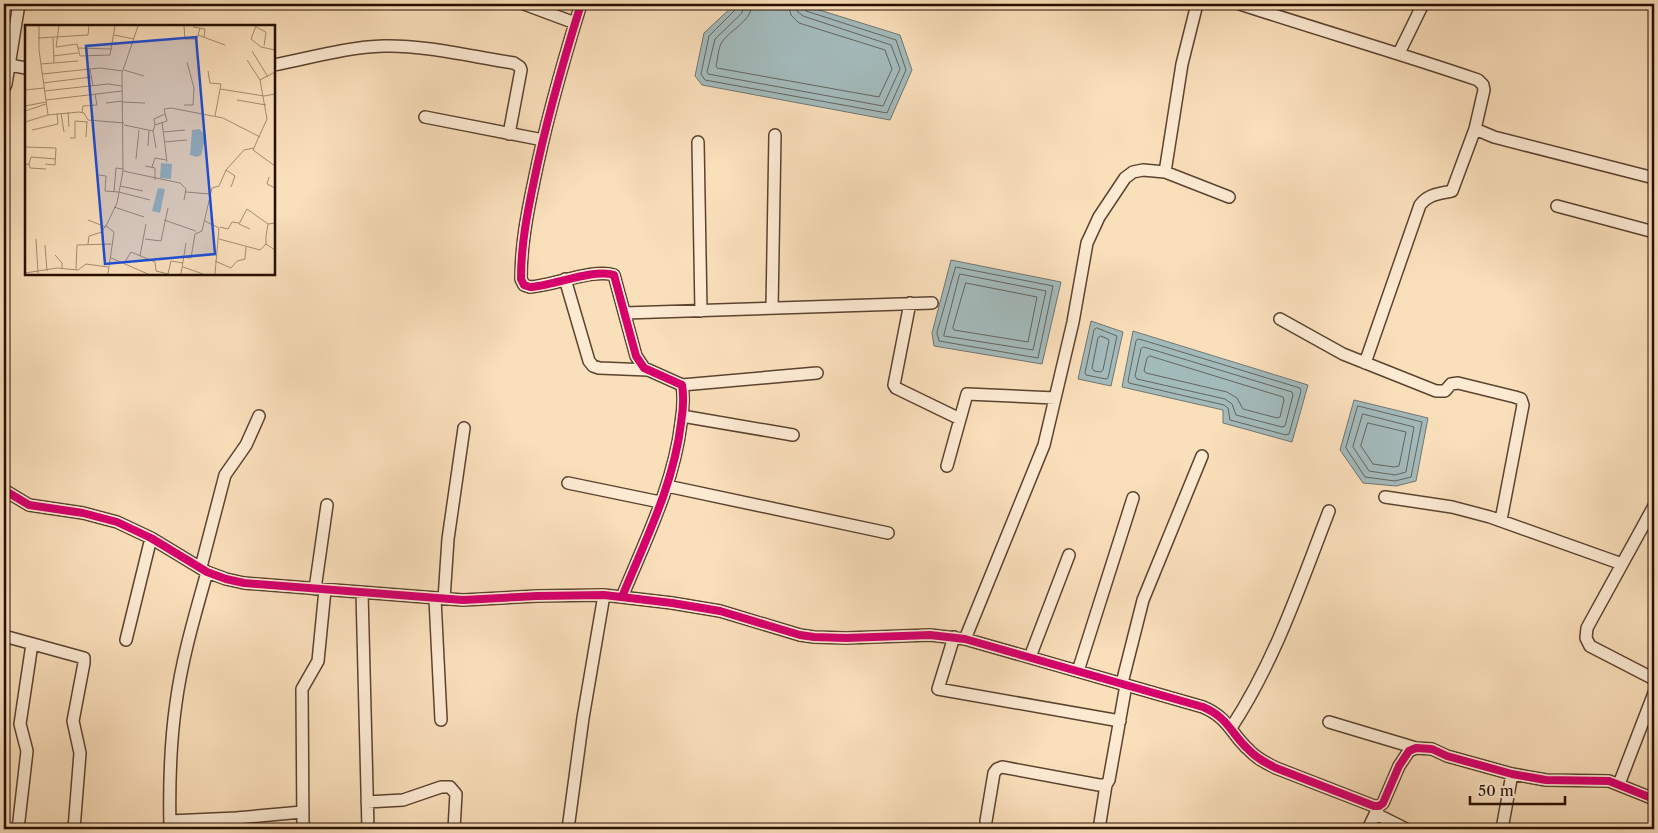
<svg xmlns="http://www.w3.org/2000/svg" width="1658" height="833" font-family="'Libre Caslon Text',serif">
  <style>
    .water { fill: #a3babb; stroke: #717670 }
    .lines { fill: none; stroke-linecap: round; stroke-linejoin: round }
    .shore { stroke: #64645e; stroke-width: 1 }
    .minor-casing { stroke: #5b432f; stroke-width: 14 }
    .minor { stroke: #fcead3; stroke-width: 11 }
    .cycleway-casing { stroke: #fcead3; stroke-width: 11 }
    .cycleway { stroke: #d6006c; stroke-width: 8 }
    .inset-road { fill: none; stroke: #a58c70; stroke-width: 1 }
    .view { fill: #1d4ed8; fill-opacity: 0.15; stroke: #1d4ed8; stroke-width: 2.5 }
    .inset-edge { fill: none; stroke: #260f00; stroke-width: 2.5 }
  </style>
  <rect width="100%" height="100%" fill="#fadfbb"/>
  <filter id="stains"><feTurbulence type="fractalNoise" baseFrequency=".004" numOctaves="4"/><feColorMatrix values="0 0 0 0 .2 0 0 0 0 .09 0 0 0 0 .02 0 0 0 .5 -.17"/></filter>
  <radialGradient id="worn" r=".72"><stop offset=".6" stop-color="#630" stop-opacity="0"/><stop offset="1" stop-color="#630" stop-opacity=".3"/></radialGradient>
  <path class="water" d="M735 4H800L900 35 912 70 890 120 702 85 695 76 704 33Z
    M951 260 1061 282 1042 364 934 346 932 333Z
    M1091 321 1123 332 1111 386 1078 379Z
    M1133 331 1308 385 1292 442 1223 423V410L1122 387Z
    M1354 400 1428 418 1416 481 1396 486 1363 483 1340 450Z"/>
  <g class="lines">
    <path class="shore" d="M738 4 736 9 709 36 701 74 705 80 887 113 906 70 896 40 806 11 803 8 802 4
      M744 4 742 13 715 39 707 72 708 74 883 106 900 69 891 45 803 16 797 11 796 4
      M752 4C751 22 732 28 722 42 718 48 718 59 716 66L717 68 879 97 892 69 885 50 799 23 791 15 788 4
      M956 267 1053 286 1038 358 939 341 937 333Z
      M960 274 1046 291 1033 350 944 336Z
      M966 283 1037 297 1028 342 954 330 953 328Z
      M1097 328 1117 336 1108 378 1106 379 1086 375 1085 373 1094 330Z
      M1101 336 1108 339 1109 341 1103 370 1101 372 1094 371 1092 368 1098 338Z
      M1139 339 1300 388 1301 391 1289 434 1286 435 1230 420 1228 408 1224 405 1129 383 1128 381 1136 341Z
      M1144 347 1292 392 1293 395 1285 426 1282 427 1236 415 1232 404 1225 399 1137 379 1135 376 1141 349Z
      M1150 356 1283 397 1284 400 1280 417 1277 418 1243 409 1237 398 1227 392 1146 373 1144 371 1147 358Z
      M1358 406 1422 422 1411 477 1395 481 1365 477 1346 448Z
      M1363 414 1414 427 1406 472 1395 475 1369 471 1353 447Z
      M1368 423 1406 432 1399 466 1394 467 1373 464 1361 446Z"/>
    <defs>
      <path id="minor" d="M524 4 575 23
        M581 4C563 62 546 121 534 181 527 214 521 245 521 279L524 285 530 287C552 286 594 268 614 275L636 356 644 368 682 385C684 397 683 411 681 423 674 484 645 541 622 597
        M1240 4C1319 30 1399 53 1478 80L1483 85 1484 90 1475 129 1494 137 1654 178
        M1399 53 1423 4
        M9 65 26 68
        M274 65C310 58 347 47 384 46 426 45 473 57 514 63L520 67 521 70 509 134
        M4 88 6 84 19 4
        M425 117 543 140
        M698 142 701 311
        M1165 172 1182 64 1197 4
        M1557 206 1654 232
        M565 279 589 361 593 366 599 368 648 370
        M910 303 894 385 896 388 960 419
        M772 308 775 135
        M625 313 932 303
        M1280 319 1343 354 1436 391H1445L1451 384 1458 383 1515 397 1521 399 1523 405 1501 520
        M1365 363 1420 205C1428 194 1439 194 1452 191L1475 129
        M682 385 817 373
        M682 416 793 435
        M947 466 967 394 1055 398
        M568 483 660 502
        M667 486 888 533
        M4 490 29 505 83 513 117 522 151 538 207 572 226 579 244 583 463 600 537 596 604 595 672 603 720 611 800 635 814 637 846 638 930 635 965 639 1203 707C1229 718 1231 734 1249 750 1256 758 1266 763 1276 768L1374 806H1379L1383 803 1399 766 1409 751 1416 748 1432 749 1447 756 1512 774 1546 780 1609 781 1654 799
        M1385 497 1452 507 1490 517 1622 564
        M1654 506 1587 628 1586 638 1590 646 1654 679
        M201 567 225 475 246 445 259 416
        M315 589 327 505
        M362 592 368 829
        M435 599 441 720
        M444 599 448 539 464 428
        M4 636 84 658V663L73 721 80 753 74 829
        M954 637 938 689 1120 721
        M965 639 1044 445 1073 322 1087 243 1099 217 1125 178 1133 172 1143 170 1165 172 1229 197
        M126 640 151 538
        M1030 657 1069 555
        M1078 671 1133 498
        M1122 683 1143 600 1202 456
        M1329 722 1416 748
        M1231 728C1275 661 1300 586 1329 511
        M1619 784 1654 693
        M367 802 403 800 441 787H450L456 794 454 829
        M1376 814 1406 829
        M170 821 236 818 302 812
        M986 821 994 773 997 769 1002 767 1099 785H1106L1109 780 1126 685
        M18 829 27 751 20 724 32 644
        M170 829C169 787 170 745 176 703 182 658 195 615 207 572
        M303 829 302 689 318 661 325 590
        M568 829 583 718 604 595
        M1099 829 1106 785
        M1368 829 1378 808
        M1502 829 1512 774"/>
    </defs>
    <use href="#minor" class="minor-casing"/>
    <use href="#minor" class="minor"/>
    <defs>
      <path id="cycleway" d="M581 4C563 62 546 121 534 181 527 214 521 245 521 279L524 285 530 287C552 286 594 268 614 275L636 356 644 368 682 385C684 397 683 411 681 423 674 484 645 541 622 597
        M4 490 29 505 83 513 117 522 151 538 207 572 226 579 244 583 463 600 537 596 604 595 672 603 720 611 800 635 814 637 846 638 930 635 965 639 1203 707C1229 718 1231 734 1249 750 1256 758 1266 763 1276 768L1374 806H1379L1383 803 1399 766 1409 751 1416 748 1432 749 1447 756 1512 774 1546 780 1609 781 1654 799"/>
    </defs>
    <use href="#cycleway" class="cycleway-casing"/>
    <use href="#cycleway" class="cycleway"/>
  </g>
  <g transform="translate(25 25)">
    <rect width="250" height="250" fill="#fadfbb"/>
    <path d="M174 104 181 110 176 130 172 132 165 130 167 105ZM136 138 147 139 146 154 135 153ZM133 163 140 164 135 188 127 186Z" fill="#a3babb"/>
    <path class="inset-road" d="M14 1V25L23 90M34 1 31 22 52 19 55 31 85 30 90 1M159 1 160 14H172L175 3M231 1 226 14 236 22 250 25M168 2 180 4 179 12M231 2 241 7 239 21M89 10 109 14M173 10 200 20M13 13 63 10 64 1M28 13 29 38M53 23 87 24M227 26 243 52M28 31 53 28M222 35 235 55M16 39 53 36M65 44 68 61M99 45 119 51M183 46 185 58 196 59 190 91M250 47 235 55 242 94 228 125 250 141M17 49 75 43 98 46M18 58 66 52M195 64 239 71 250 69M0 65 19 63M19 66 83 59 97 61M21 75 97 66M212 75 241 80M97 77 120 78M81 78 97 76M159 80H168L169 63 162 37M0 81 21 77M0 86 21 79M43 87 44 102M57 87 58 81 72 80 70 69M36 88 39 107M0 97 23 90 54 87 59 88 63 95 99 98M137 97 142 137M99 100 128 106 130 100 142 96 139 84 146 83 198 93 235 112M130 100 129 94 140 89M7 105 33 99 32 88M128 106 131 123M138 107 160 105M61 112 62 96M45 113H50V96L62 97M139 117 162 115M123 121 124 106M0 122 31 123 30 140 20 139M111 134 114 105M4 139 5 143 21 144M0 140 4 139 6 132 31 134M120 141 130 143V155M127 142 130 133 141 135M201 145 210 151 206 162M98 146 155 158 161 164 159 175M74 150 81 151 80 166 94 167M244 152 242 159 250 163M95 161 118 166M89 167 91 143 98 144M94 167 125 175M161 167 185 169M89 182 119 192M63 195 81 202M139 195 171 206M180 196 194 203 190 249M250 198 243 199 241 211V219L250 225M195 202 203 204 207 197 214 198M225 204 214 199 222 184 243 199M11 214 13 248M120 214 136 216 143 183M194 214 235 225 241 219M63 219 64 211 77 207 80 201M20 220 22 246M30 230 37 238V243M115 231 121 199M153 232 166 233 170 209 177 206 187 163 194 161 201 145 219 125 229 123M86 233 123 249M190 236 206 243 212 236 220 234 221 222M100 237 106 227 130 237 131 246 143 249M158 242 178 249M51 245 52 220 86 219M0 248 32 243 53 245 61 239 83 242M83 249 89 207 81 201 92 178 98 146 97 48 113 1M143 249 146 236 158 238M156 249 161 218"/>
    <path class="view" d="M171 12 190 229 80 239 61 21Z"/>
    <rect width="250" height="250" class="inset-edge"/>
  </g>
  <rect width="1658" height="833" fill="none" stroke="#fadfbb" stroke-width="20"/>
  <rect x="5" y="5" width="1648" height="823" fill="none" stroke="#260f00" stroke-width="2.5"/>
  <rect x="10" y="10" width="1638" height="813" fill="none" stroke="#260f00"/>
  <path d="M1470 796v8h95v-8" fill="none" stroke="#260f00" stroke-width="2.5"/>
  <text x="1478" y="796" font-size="15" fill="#260f00" stroke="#fcead3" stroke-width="4" paint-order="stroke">50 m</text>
  <rect width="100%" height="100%" filter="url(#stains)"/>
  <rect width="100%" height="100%" fill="url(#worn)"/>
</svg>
